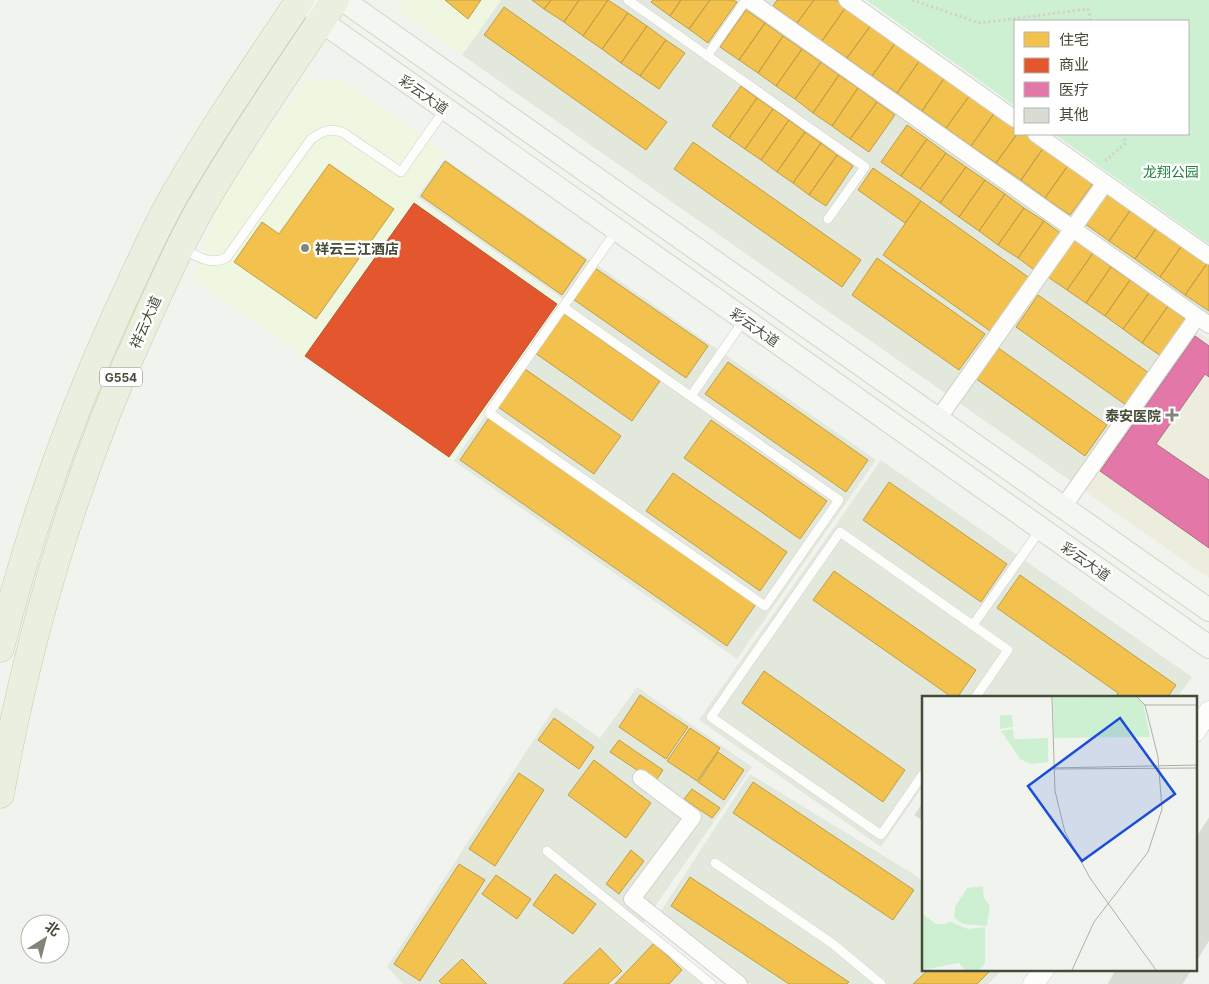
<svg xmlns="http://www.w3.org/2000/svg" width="1209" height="984" font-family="Inter,'Noto Sans SC',sans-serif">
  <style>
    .residential { fill: #e2e8db }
    .commercial { fill: #eff7e0 }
    .medical { fill: #ededde }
    .green { fill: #cef0d2 }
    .homes { fill: #f2c14e; stroke: #be9e47 }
    .shops { fill: #e4572e; stroke: #b45431 }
    .health { fill: #e377a8; stroke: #b46a86 }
    .building { fill: #d9dcd4; stroke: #d9ddd3 }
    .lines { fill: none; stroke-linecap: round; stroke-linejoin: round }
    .service-casing { stroke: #cfd2cb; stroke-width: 10 }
    .minor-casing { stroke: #cfd2cb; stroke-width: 18 }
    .tertiary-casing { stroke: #cfd2cb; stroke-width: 21 }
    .secondary-casing { stroke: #cfd7c7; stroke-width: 24 }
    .trunk-casing { stroke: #c0cea7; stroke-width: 29 }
    .path { stroke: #d1d3cc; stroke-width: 3; stroke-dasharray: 2.5 2.5; stroke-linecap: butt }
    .service { stroke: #fdfdfc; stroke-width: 9 }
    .minor { stroke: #fdfdfc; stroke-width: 16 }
    .tertiary { stroke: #fdfdfc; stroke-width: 20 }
    .secondary { stroke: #f4f7f1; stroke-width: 22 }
    .trunk { stroke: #eaf0e0; stroke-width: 28 }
    .poi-dot { fill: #818778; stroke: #fff; stroke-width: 2 }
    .labels { text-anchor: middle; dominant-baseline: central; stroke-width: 5; stroke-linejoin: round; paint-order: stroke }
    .shield { fill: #fff; stroke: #7d8274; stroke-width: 1 }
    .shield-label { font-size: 12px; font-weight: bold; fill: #454c38 }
    .street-label { font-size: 14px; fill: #454c38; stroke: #fff }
    .park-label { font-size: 14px; fill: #248446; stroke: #fff }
    .poi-label { font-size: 14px; font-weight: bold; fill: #454c38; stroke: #fff; text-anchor: start }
    .inset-road { fill: none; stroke: #acb1a5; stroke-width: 1 }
    .view { fill: #1d4ed8; fill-opacity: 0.15; stroke: #1d4ed8; stroke-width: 2.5 }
    .inset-edge { fill: none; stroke: #454c38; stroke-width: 2.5 }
  </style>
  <rect width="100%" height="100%" fill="#f1f4ee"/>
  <path class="residential" d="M501 0H842L1015 121V134H1033L1209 257V333L1191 320 1075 484 462 55Z
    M445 159 876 460 737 659 454 461 566 301 417 197Z
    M881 460 1192 677 1177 698H923V786L881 847 699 720Z
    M637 687 752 767 642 925 708 984H611L628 966 609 984H403L387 967 555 707 600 738Z
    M750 774 923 880V970H1002L988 984H750L661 911Z"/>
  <path class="commercial" d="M397 0H501L462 55 401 12Z
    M306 79 343 80 445 153 414 199 563 303 450 462 193 278 221 200Z"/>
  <path class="medical" d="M1195 330 1209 339V578L1083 490Z"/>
  <path class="green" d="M866 0H1209V244L1054 134H1188V21H1015V106Z"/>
  <path class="homes" d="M445 0H481L468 19Z
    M532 0H551L544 9Z
    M551 0H579L564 22 544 9Z
    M579 0H608L583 36 564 22Z
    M608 0 628 13 602 49 583 36Z
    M653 0H681L670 16 651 2Z
    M681 0H710L689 29 670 16Z
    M710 0H733L737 2 708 43 689 29Z
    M777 0H814L797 23 773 6Z
    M814 0H836L846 7 822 41 797 23Z
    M504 7 667 122 646 150 484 35Z
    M846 7 871 25 847 58 822 41Z
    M746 10 765 23 739 60 720 47Z
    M628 13 647 26 621 63 602 49Z
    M765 23 783 36 758 73 739 60Z
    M871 25 896 42 872 76 847 58Z
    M647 26 666 40 640 76 621 63Z
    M783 36 802 49 776 86 758 73Z
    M666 40 685 53 659 89 640 76Z
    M896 42 920 60 897 93 872 76Z
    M802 49 821 62 795 99 776 86Z
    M920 60 945 77 922 111 897 93Z
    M821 62 839 75 813 113 795 99Z
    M839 75 858 88 832 126 813 113Z
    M945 77 970 95 946 128 922 111Z
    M741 86 757 98 729 138 712 126Z
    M858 88 877 102 850 139 832 126Z
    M970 95 995 112 971 146 946 128Z
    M757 98 773 109 745 149 729 138Z
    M877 102 895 115 869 152 850 139Z
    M773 109 789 120 761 160 745 149Z
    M995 112 1015 126 1017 134 996 163 971 146Z
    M789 120 805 132 777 172 761 160Z
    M907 125 927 139 901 176 881 162Z
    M805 132 821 143 793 183 777 172Z
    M1017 134H1026L1044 147 1021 180 996 163Z
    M927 139 946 153 920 189 901 176Z
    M693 142 861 260 842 287 674 169Z
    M821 143 837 155 809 195 793 183Z
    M1044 147 1069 164 1045 198 1021 180Z
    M946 153 966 167 940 203 920 189Z
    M837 155 853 166 826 206 809 195Z
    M445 161 586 260 562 295 421 196Z
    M329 164 394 209 316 319 234 262 262 222 279 234Z
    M1069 164 1094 182 1070 215 1045 198Z
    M966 167 985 180 959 217 940 203Z
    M873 168 921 201 905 223 858 190Z
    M985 180 1005 194 979 231 959 217Z
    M1107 190 1132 208 1109 241 1084 223Z
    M1005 194 1024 208 998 245 979 231Z
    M921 201 1031 279 993 333 883 255Z
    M1024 208 1044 221 1018 258 998 245Z
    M1132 208 1158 226 1135 259 1109 241Z
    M1044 221 1063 235 1037 272 1018 258Z
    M1158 226 1183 244 1160 277 1135 259Z
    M1074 240 1093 253 1067 290 1048 277Z
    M1183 244 1208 262 1185 295 1160 277Z
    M1093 253 1111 267 1086 303 1067 290Z
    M877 258 985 334 959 370 852 295Z
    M1208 262 1209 263V311L1185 295Z
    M1111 267 1130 280 1105 316 1086 303Z
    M595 268 708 346 686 378 573 299Z
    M1130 280 1149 293 1123 329 1105 316Z
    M1149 293 1168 306 1142 343 1123 329Z
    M1038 295 1149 373 1126 405 1016 327Z
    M1168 306 1186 320 1161 356 1142 343Z
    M563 313 660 381 632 421 535 353Z
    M997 347 1107 425 1085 456 975 378Z
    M728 362 868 460 846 492 705 394Z
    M525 369 621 436 594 474 498 407Z
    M489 418 756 604 727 646 460 460Z
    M711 420 827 501 800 539 684 458Z
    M673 473 787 552 760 591 646 511Z
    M889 482 1007 564 981 602 863 520Z
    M834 571 976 670 957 698H953L813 600Z
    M1020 575 1176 685 1167 698H1115L1118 693 997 608Z
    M764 671 905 770 883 802 742 703Z
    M640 695 688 727 666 759 619 727Z
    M554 718 594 747 579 769 538 740Z
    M690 728 720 748 697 781 667 761Z
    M619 740 663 770 655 782 610 752Z
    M718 752 744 770 724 800 698 782Z
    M594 760 651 803 626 838 568 795Z
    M519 773 544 790 495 866 469 849Z
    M753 782 914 890 893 920 733 813Z
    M692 789 720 808 712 818 684 799Z
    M631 850 644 861 619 894 606 884Z
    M459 864 485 880 420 981 394 964Z
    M555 874 596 904 573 934 533 905Z
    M496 875 531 899 517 919 482 894Z
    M690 877 849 982 847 984H789L671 906Z
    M654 943 682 970 669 984H615Z
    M600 948 622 971 608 984H563Z
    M462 959 487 984H442L439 981Z
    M928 970H991L977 984H913Z"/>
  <path class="shops" d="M414 203 557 304 449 457 305 356Z"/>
  <path class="health" d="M1195 336 1209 346V377L1205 374 1156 444 1209 480V548L1100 471Z"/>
  <path class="building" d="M923 803V820L915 815Z
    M1209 818V940L1195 963V840Z
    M1116 970H1191L1182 984H1108Z"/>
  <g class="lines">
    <defs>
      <path id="service" d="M628 0 865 167 828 219
        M707 56 746 0
        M183 249C198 257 211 266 227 257L311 139C323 131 329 128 342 132L401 172 445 109
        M563 307 839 500 765 606 489 413 617 230
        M691 396 744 320
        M973 625 1041 529
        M923 774 881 835 711 717 840 532 1008 650 975 698
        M547 851 711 984
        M715 863 833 944 881 984"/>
      <path id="minor" d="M749 0 1209 325
        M847 0 1015 119
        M1036 134 1209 256
        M938 419 1105 183
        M1063 507 1197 317
        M641 778 693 817 632 899 739 984"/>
      <path id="tertiary" d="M1195 732 1209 711
        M1033 984 1044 970"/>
      <path id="secondary" d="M309 0 321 21 1209 647
        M343 0 1209 610"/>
      <path id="trunk" d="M0 648C29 532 69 418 119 309 137 270 154 231 175 194 214 127 257 64 300 0
        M0 794C29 631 76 474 145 323 162 285 179 246 200 209 242 137 289 69 335 0"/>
    </defs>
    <use href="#service" class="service-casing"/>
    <use href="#minor" class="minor-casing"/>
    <use href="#tertiary" class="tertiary-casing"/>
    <use href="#secondary" class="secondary-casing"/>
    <use href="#trunk" class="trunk-casing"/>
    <path class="path" d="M912 0 980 23 1088 9 1091 21
      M1105 161 1126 143 1123 134"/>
    <use href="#service" class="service"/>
    <use href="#minor" class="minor"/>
    <use href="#tertiary" class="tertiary"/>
    <use href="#secondary" class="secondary"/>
    <use href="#trunk" class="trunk"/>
  </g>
  <g class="poi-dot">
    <circle cx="305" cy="248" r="5"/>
    <path d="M1169.5 407.5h5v5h5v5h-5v5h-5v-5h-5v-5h5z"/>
  </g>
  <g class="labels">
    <rect class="shield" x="100" y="367.5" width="42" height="19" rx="4"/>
    <g class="shield-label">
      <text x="121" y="377">G554</text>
    </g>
    <g class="street-label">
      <text transform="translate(424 94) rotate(35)">彩云大道</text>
      <text transform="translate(145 322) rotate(-66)">祥云大道</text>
      <text transform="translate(755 327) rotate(35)">彩云大道</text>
      <text transform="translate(1086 561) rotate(35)">彩云大道</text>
    </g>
    <g class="park-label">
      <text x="1171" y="171">龙翔公园</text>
    </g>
    <g class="poi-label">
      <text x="315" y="248">祥云三江酒店</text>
      <text x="1161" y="415" text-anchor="end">泰安医院</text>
    </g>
  </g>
  <g transform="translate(922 696)">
    <rect width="275" height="275" fill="#f1f4ee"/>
    <path d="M214 1 221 6 228 41 132 42 131 2ZM78 19H90L91 31 78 33ZM91 33 92 43 126 42V66L109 68 98 63 79 35ZM61 190 62 202 68 210 65 230 41 228 32 222 33 211 45 192ZM0 217 14 228H24L27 225 46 233 63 231V267L58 274H43L37 267 0 274Z" fill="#cef0d2"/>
    <path class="inset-road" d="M130 1 133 95 143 136 168 182 234 274M223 9H275M129 72 275 69M131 73 275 72M150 274 172 226 226 156 240 113 236 61 223 9 215 1"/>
    <path class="view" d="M198 22 253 98 160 165 106 90Z"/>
    <rect width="275" height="275" class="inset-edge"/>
  </g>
  <rect x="1014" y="20" width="175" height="115" fill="#ffffff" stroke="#b5b7af"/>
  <rect x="1024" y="32" width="25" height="15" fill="#f2c14e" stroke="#b5b7af"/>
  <text x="1059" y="45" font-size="15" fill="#454c38">住宅</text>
  <rect x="1024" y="58" width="25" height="15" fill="#e4572e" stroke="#b5b7af"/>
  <text x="1059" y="70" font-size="15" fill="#454c38">商业</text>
  <rect x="1024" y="82" width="25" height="15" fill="#e377a8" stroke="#b5b7af"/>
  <text x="1059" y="95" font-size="15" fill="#454c38">医疗</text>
  <rect x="1024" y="108" width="25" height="15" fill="#d9dcd4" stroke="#b5b7af"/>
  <text x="1059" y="120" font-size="15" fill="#454c38">其他</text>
  <g transform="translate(45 939) rotate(36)"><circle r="24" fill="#ffffff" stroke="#b5b7af"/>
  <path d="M0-4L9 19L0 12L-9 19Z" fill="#818778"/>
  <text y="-8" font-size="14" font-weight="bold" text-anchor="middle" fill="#454c38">北</text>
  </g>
</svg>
